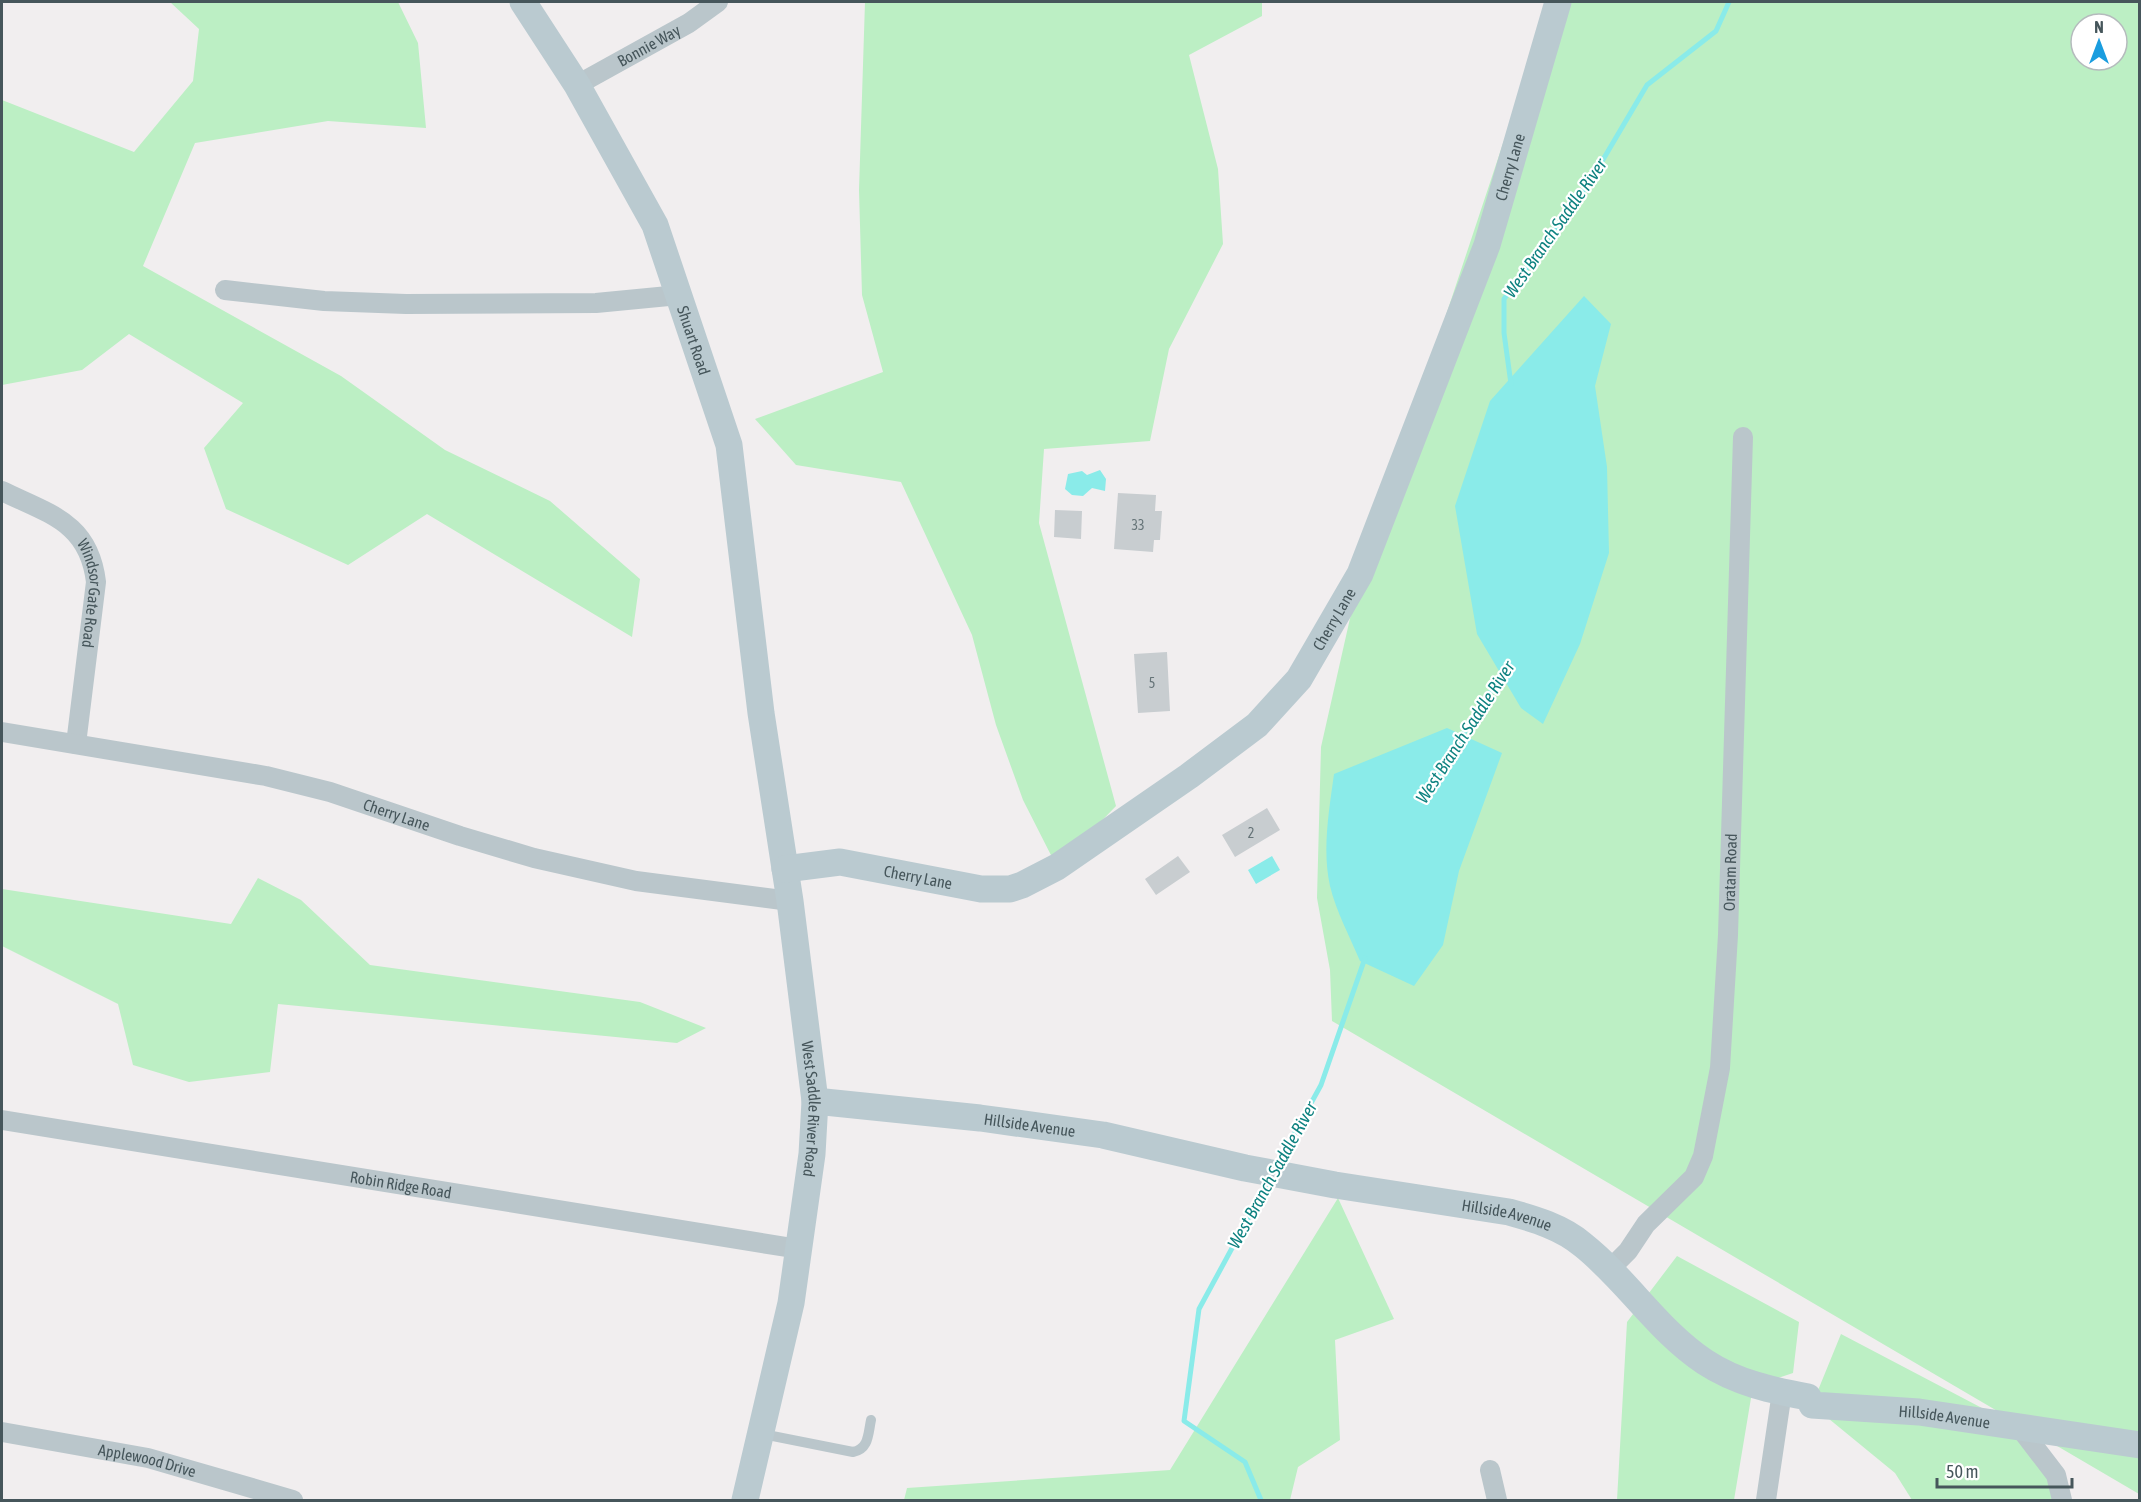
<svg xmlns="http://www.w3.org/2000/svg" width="2141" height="1502" font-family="'Asap Condensed',sans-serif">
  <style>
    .green { fill: #bcefc4; fill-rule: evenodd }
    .water { fill: #8aebe9 }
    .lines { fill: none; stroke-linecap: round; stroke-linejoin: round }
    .stream { stroke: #8aebe9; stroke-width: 5 }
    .building { fill: #c8cdd0 }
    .lane { stroke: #bac6cb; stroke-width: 10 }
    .street { stroke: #bac6cb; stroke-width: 20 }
    .secondary { stroke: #bacad0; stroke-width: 27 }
    .labels { text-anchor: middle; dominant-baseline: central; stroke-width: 4.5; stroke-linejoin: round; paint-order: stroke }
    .number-label { font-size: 14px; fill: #667478 }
    .street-label { font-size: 16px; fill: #46565b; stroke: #fff }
    .water-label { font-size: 18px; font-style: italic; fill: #0e8280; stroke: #fff }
  </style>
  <rect width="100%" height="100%" fill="#f1eeef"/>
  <path class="green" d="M170 2H398L418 43 426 128 328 121 195 143 143 266 341 376 445 450 550 501 640 579 632 637 427 514 348 565 226 509 204 448 243 403 129 334 82 370 2 385V100L134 152 193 81 199 29Z
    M865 2H1262V16L1189 55 1218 169 1223 244 1169 349 1150 441 1044 449 1039 523 1116 806 1057 867 1023 800 996 725 972 635 901 482 796 465 755 419 883 372 862 295 859 190Z
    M1550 2H2139V1494L1332 1021 1330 970 1317 898 1321 747 1360 574ZM2081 24H2117V60H2081Z
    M258 878 301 900 370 965 640 1002 706 1028 677 1043 278 1004 270 1072 189 1082 133 1065 118 1004 2 946V889L231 924Z
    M1338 1198 1394 1319 1335 1340 1340 1440 1298 1467 1290 1500H904L907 1488 1170 1470Z
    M1677 1256 1799 1322 1793 1373 1753 1386 1734 1500H1617L1627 1322Z
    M1841 1334 2020 1428 2062 1500H1912L1895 1473 1812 1405Z"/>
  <path class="water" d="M1584 296 1611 324 1595 386 1607 467 1609 553 1580 644 1543 724 1521 708 1477 634 1455 506 1490 401Z
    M1100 470 1106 479 1105 491 1092 488 1083 496 1072 495 1065 489 1068 474 1082 471 1087 475Z
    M1447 728 1502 753 1459 871 1443 945 1414 986 1360 961C1350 937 1336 911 1330 886 1322 850 1329 811 1334 774Z
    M1272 856 1280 870 1256 884 1248 870Z"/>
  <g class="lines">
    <path class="stream" d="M1511 384 1504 333V299L1591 180 1647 85 1716 31 1729 2
      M1460 739 1504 671
      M1276 1167 1321 1085 1365 958
      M1261 1500 1245 1462 1184 1421 1199 1309 1269 1180"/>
  </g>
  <path class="building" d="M1118 493 1156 495 1155 511H1162L1160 540H1154L1153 552 1114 549Z
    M1055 510 1082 511 1081 539 1054 537Z
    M1167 652 1170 711 1138 713 1134 654Z
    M1267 808 1280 830 1235 857 1222 835Z
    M1178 856 1190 872 1156 895 1145 879Z"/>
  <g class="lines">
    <path class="lane" d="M762 1434 853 1452C869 1449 868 1434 871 1420"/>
    <g class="street">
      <path id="s1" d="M577 85 689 23 718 2"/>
      <path d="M225 290 324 301 406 304 596 303 679 295"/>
      <path id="s2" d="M2 491C49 514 89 522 96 582L76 744"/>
      <path id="s3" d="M2 732 266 776 330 792 460 836 534 858 636 881 790 901"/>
      <path id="s4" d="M2 1120 799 1249"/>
      <path id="s5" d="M1609 1270 1628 1251 1646 1224 1694 1177 1703 1156 1720 1068 1728 935 1743 437"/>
      <path d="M2020 1428 2056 1475 2062 1500"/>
      <path id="s6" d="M2 1432 148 1458 293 1500"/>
      <path d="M1490 1470 1497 1500"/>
      <path d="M1766 1500 1782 1392"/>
    </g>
    <g class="secondary">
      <path id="s7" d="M523 2 577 85 655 225 729 445 761 713 790 901 815 1101 812 1154 791 1303 745 1500"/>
      <path id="s8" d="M785 869 840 862 981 889H1010L1022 885 1057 867 1189 776 1257 725 1299 679 1360 574 1487 245 1558 2"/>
      <path id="s9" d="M815 1101 980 1118 1103 1135 1245 1168 1335 1185 1509 1212C1534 1219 1562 1227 1583 1245 1627 1280 1658 1331 1705 1362 1737 1383 1771 1390 1808 1397L1812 1405 1919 1412 2140 1445"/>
    </g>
  </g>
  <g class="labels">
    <g class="number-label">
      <text x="1138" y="525">33</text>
      <text x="1152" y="683">5</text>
      <text x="1251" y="833">2</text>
    </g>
    <g class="street-label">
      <text stroke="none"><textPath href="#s1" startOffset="82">Bonnie Way</textPath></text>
      <text stroke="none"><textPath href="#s8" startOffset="1143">Cherry Lane</textPath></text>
      <text stroke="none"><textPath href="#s7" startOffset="381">Shuart Road</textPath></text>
      <text stroke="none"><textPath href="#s2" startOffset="150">Windsor Gate Road</textPath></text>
      <text stroke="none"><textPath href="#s8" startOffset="657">Cherry Lane</textPath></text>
      <text stroke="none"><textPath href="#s3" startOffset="404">Cherry Lane</textPath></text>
      <text stroke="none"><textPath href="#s5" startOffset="435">Oratam Road</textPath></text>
      <text stroke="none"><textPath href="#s8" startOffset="135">Cherry Lane</textPath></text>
      <text stroke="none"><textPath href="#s7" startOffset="1161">West Saddle River Road</textPath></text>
      <text stroke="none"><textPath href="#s9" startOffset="216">Hillside Avenue</textPath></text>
      <text stroke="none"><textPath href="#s4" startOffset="404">Robin Ridge Road</textPath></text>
      <text stroke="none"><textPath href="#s9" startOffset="702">Hillside Avenue</textPath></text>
      <text stroke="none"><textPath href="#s9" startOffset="1206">Hillside Avenue</textPath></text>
      <text stroke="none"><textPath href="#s6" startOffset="148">Applewood Drive</textPath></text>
    </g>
    <g class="water-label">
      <text transform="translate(1555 228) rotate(-55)">West Branch Saddle River</text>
      <text transform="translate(1465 732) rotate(-57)">West Branch Saddle River</text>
      <text transform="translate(1272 1175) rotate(-61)">West Branch Saddle River</text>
    </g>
  </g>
  <rect width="2141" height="1502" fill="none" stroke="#46565b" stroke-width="6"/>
  <g transform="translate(2099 42)"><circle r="28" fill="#ffffff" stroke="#b5bbbd" stroke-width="1.5"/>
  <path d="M0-4.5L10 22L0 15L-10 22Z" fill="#1a9ddf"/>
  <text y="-9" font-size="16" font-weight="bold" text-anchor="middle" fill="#46565b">N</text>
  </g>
  <path d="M1937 1478v9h135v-9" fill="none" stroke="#46565b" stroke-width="3"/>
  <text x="1946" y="1478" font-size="18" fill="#46565b" stroke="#ffffff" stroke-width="4.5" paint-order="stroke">50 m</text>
</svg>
